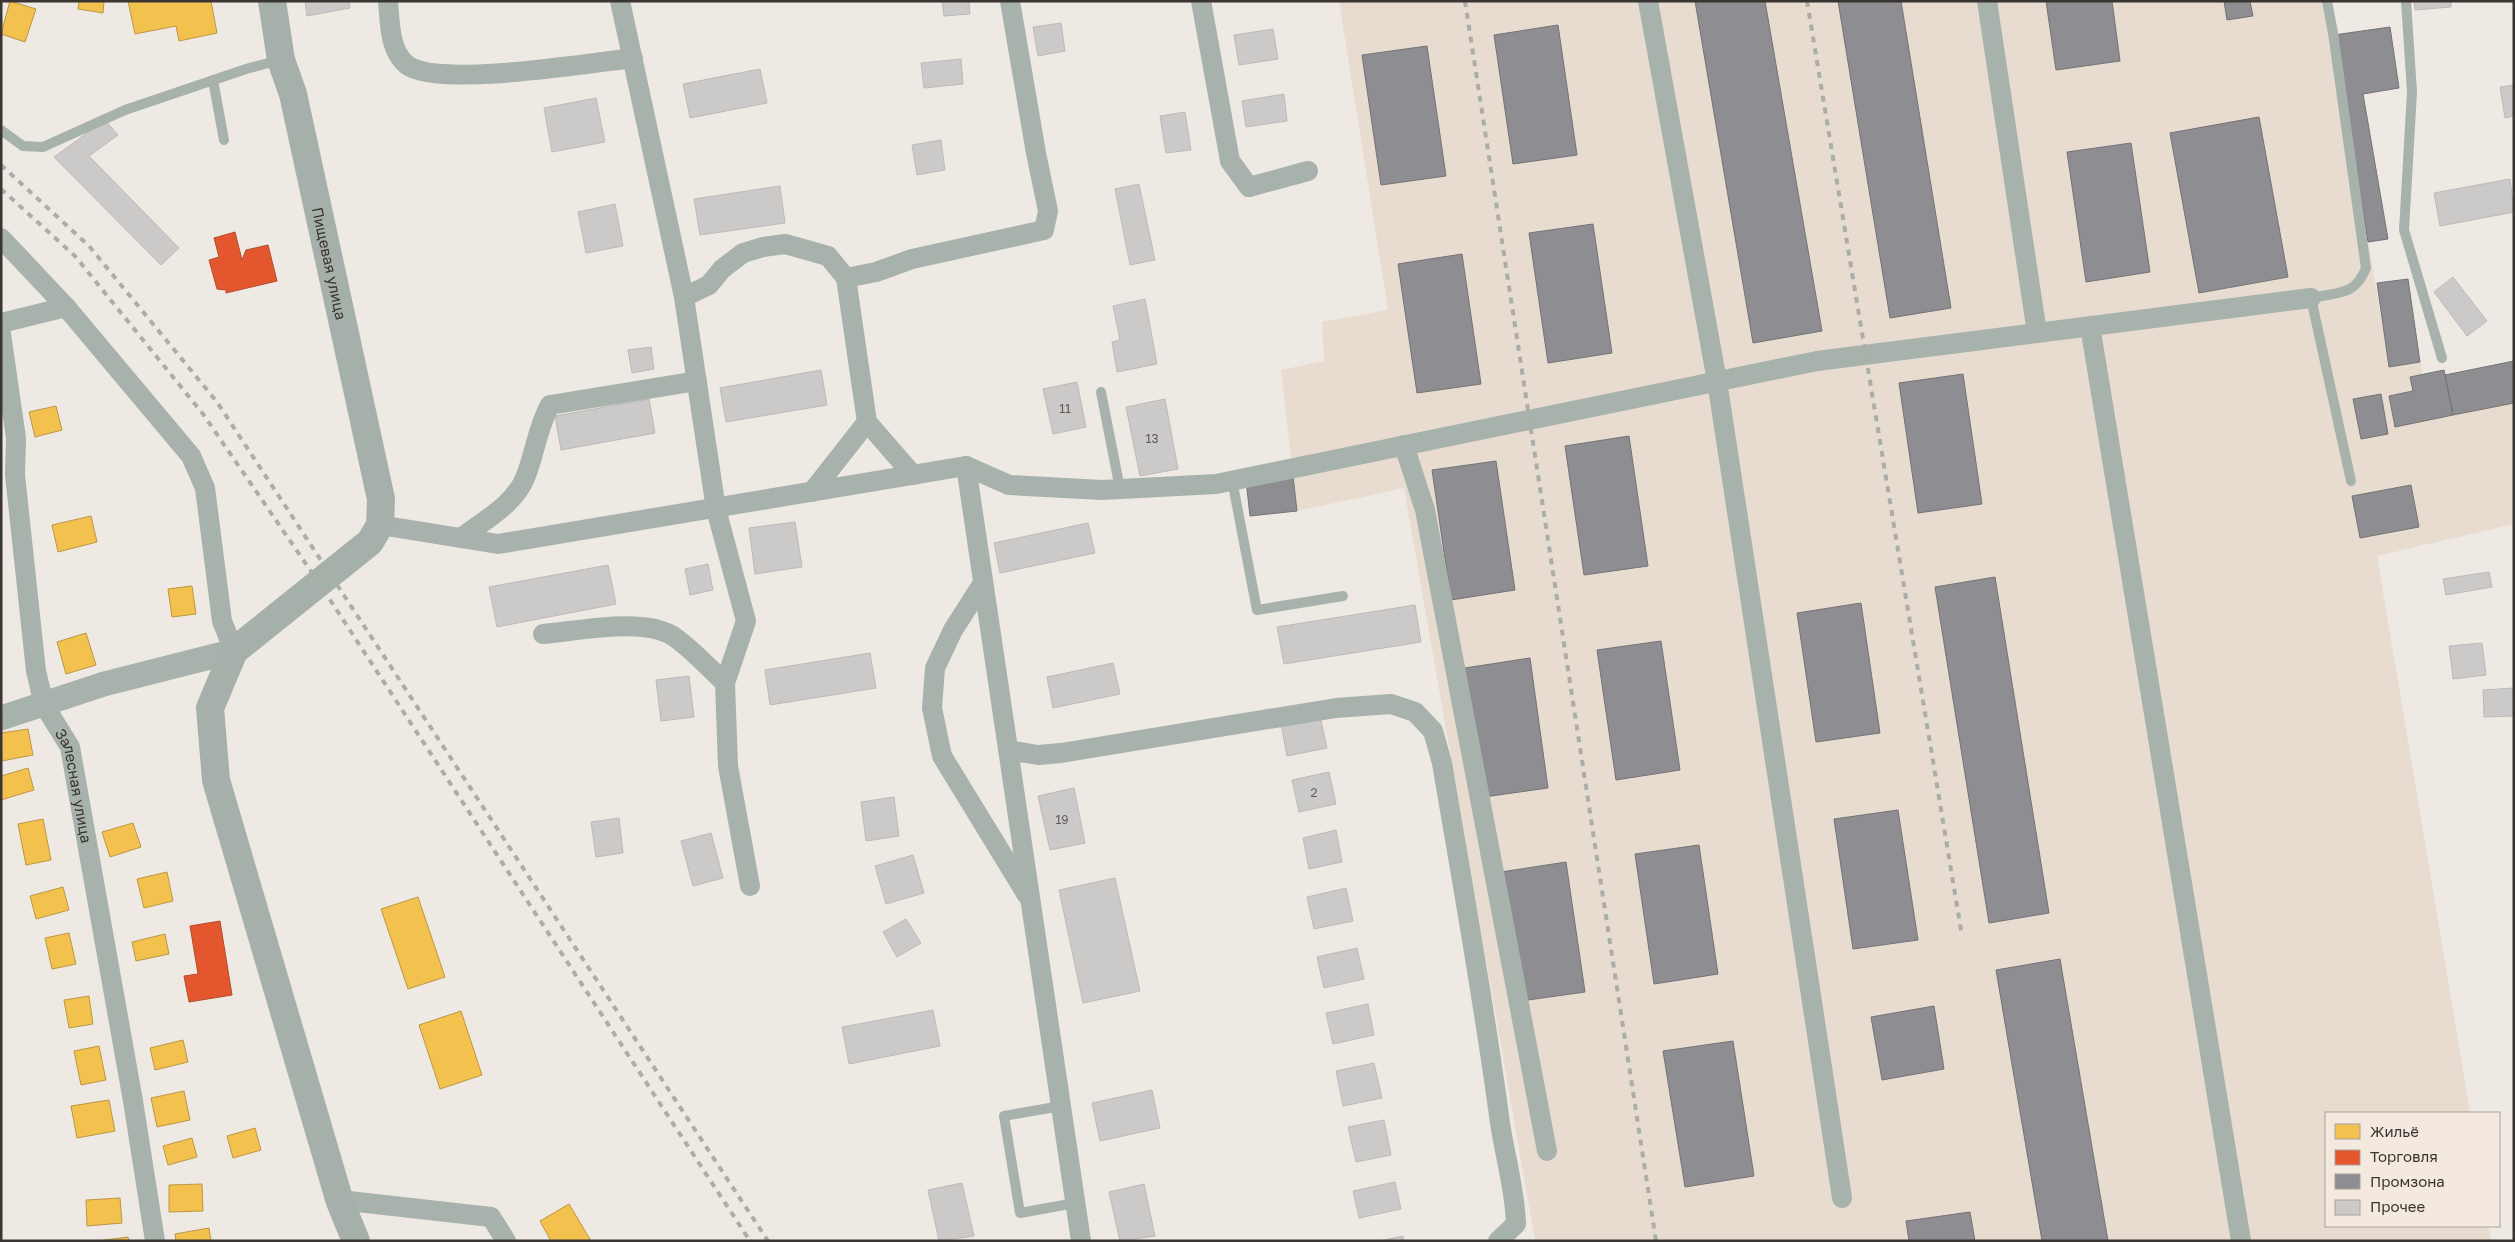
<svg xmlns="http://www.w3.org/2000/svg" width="2515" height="1242" font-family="'Golos Text',sans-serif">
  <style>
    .industrial { fill: #e7dccf }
    .homes { fill: #f2c14e; stroke: #bb9746 }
    .shops { fill: #e4572e; stroke: #b14d2f }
    .industry { fill: #8d8d92; stroke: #747375 }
    .building { fill: #ccc9c9; stroke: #bcbab9 }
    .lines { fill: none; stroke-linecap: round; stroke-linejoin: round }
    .service { stroke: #a7b2ac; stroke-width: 10 }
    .minor { stroke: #a7b2ac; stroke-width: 20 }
    .tertiary { stroke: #a7b2ac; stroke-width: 25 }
    .secondary { stroke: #a6b0aa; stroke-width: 28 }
    .rail { stroke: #a9aea8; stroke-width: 4; stroke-dasharray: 6 6; stroke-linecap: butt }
    .labels { text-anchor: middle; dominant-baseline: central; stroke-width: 5; stroke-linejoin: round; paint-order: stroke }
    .number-label { font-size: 12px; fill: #5e5a58 }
    .street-label { font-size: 15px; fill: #3a3532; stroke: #f4e9de }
  </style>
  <rect width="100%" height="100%" fill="#efe9e3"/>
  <path class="industrial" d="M1339 1H2329L2389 367 2420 362 2423 375 2413 391 2389 396 2394 426 2514 403V524L2377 556 2470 1113H2326V1226H2488L2491 1241H1535L1404 488 1297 511 1250 516 1246 480 1293 475 1281 370 1324 361 1322 322 1388 310Z"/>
  <path class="homes" d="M10 1 36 9 25 42 1 34Z
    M79 1H104L103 13 78 9Z
    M128 1H211L217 33 179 41 176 26 135 34Z
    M56 406 62 430 35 437 29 412Z
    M91 516 97 542 58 552 52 525Z
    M192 586 196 614 172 617 168 589Z
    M86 633 96 665 66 674 57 642Z
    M28 729 33 755 2 761 1 733Z
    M28 768 34 790 1 800V776Z
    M43 819 51 860 26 865 18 824Z
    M133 823 141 847 110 857 102 832Z
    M167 872 173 901 144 908 137 879Z
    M63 887 69 910 36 919 30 896Z
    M418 897 445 977 408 989 381 909Z
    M69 933 76 964 52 969 45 938Z
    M165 934 169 954 136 961 132 942Z
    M89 996 93 1024 69 1028 64 1000Z
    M461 1011 482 1075 440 1089 419 1025Z
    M183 1040 188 1062 155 1070 150 1048Z
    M99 1046 106 1080 81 1085 74 1051Z
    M184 1091 190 1120 157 1127 151 1098Z
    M109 1100 115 1131 77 1138 71 1106Z
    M255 1128 261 1150 233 1158 227 1136Z
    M192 1138 197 1157 168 1165 163 1146Z
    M202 1184 203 1211 169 1212V1185Z
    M120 1198 122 1223 87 1226 86 1200Z
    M569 1204 591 1241H551L540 1221Z
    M209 1228 211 1241H176L175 1234Z
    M128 1237 129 1241H97Z"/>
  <path class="shops" d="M235 232 242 260 246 250 268 245 277 281 226 293V290L217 289 209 260 219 257 214 238Z
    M220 921 232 995 189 1002 184 976 198 974 190 926Z"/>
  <path class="industry" d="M1695 1H1765L1822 331 1753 343Z
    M1838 1H1901L1951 308 1890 318Z
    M2046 1H2112L2120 61 2056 70Z
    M2224 1H2250L2253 16 2227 20Z
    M1558 25 1577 155 1513 164 1494 35Z
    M2390 27 2399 88 2363 94 2388 239 2368 242 2334 35Z
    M1427 46 1446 176 1381 185 1362 55Z
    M2259 117 2288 277 2199 293 2170 133Z
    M2131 143 2150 272 2086 282 2067 152Z
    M1593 224 1612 353 1548 363 1529 233Z
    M1462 254 1481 384 1417 393 1398 264Z
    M2408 279 2420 362 2389 367 2377 283Z
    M2514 361V403L2453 415 2445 375Z
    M2444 370 2453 415 2395 427 2389 396 2413 391 2410 377Z
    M1963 374 1982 504 1918 513 1899 383Z
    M2381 394 2388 434 2361 439 2353 399Z
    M1629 436 1648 566 1584 575 1565 446Z
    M1496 461 1515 590 1451 600 1432 470Z
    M1293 476 1297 511 1250 516 1246 480Z
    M2411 485 2419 527 2360 538 2352 496Z
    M1995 577 2049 913 1989 923 1935 587Z
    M1861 603 1880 733 1816 742 1797 613Z
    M1661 641 1680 770 1616 780 1597 650Z
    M1530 658 1548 788 1484 797 1465 668Z
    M1898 810 1918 940 1853 949 1834 819Z
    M1699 845 1718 974 1654 984 1635 854Z
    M1566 862 1585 992 1521 1001 1501 872Z
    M2060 959 2108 1241H2042L1996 970Z
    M1934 1006 1944 1069 1882 1080 1871 1017Z
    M1733 1041 1754 1176 1685 1187 1663 1051Z
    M1970 1212 1975 1241H1909L1906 1221Z"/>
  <path class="building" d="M305 1H349L350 8 307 16Z
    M942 1H969L970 14 944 16Z
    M2414 1H2451V7L2415 10Z
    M1061 23 1065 51 1038 56 1033 27Z
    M1273 29 1278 59 1239 65 1234 35Z
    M961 59 963 84 924 88 921 63Z
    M760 69 767 103 690 118 683 84Z
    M2514 85V116L2505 118 2500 87Z
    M1284 94 1287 121 1246 127 1242 101Z
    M596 98 605 142 552 152 544 108Z
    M1185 112 1191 150 1166 153 1160 116Z
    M105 120 118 135 89 156 179 248 161 265 54 157Z
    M941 140 945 170 917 175 912 145Z
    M2510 179 2514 212 2440 226 2434 193Z
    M1139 184 1155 260 1130 265 1115 189Z
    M780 186 785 223 700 235 694 199Z
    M615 204 623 246 586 253 578 212Z
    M2453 277 2487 321 2467 336 2434 292Z
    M1145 299 1157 364 1117 372 1112 342 1120 340 1113 306Z
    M651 347 654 369 632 373 628 350Z
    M821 370 827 405 726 422 720 388Z
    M1077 382 1086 427 1053 434 1043 389Z
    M649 399 655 433 561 450 555 416Z
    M1165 399 1178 469 1140 476 1126 407Z
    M795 522 802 567 755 574 749 528Z
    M1088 523 1095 553 1000 573 994 543Z
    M708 564 713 590 690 595 685 569Z
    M608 565 616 604 497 627 489 587Z
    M2489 572 2492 587 2446 595 2443 579Z
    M1415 605 1421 642 1284 664 1277 627Z
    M2482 643 2486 675 2453 679 2449 646Z
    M870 653 876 688 770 705 765 670Z
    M1113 663 1120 694 1053 708 1047 677Z
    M689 676 694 717 661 721 656 680Z
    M2514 688V716L2484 717 2483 690Z
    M1320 716 1327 748 1287 756 1281 724Z
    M1329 772 1336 804 1299 812 1292 780Z
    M1074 788 1085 843 1050 850 1038 796Z
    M894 797 899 836 866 841 861 802Z
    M619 818 623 853 596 857 591 822Z
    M1336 830 1342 862 1309 869 1303 838Z
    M711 833 723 878 693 886 681 841Z
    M913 855 924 893 886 904 875 866Z
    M1115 878 1140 991 1083 1003 1059 890Z
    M1346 888 1353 921 1314 929 1307 897Z
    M906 919 921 943 897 957 883 932Z
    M1357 948 1364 979 1324 988 1317 957Z
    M1368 1004 1374 1035 1333 1044 1326 1013Z
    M933 1010 940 1046 849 1064 842 1027Z
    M1374 1063 1382 1098 1343 1106 1336 1071Z
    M1152 1090 1160 1128 1100 1141 1092 1103Z
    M1384 1120 1391 1155 1356 1162 1348 1127Z
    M1395 1182 1401 1209 1359 1218 1353 1191Z
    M962 1183 974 1236 939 1241 928 1190Z
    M1144 1184 1155 1236 1120 1241 1109 1192Z
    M1403 1236 1404 1241H1380Z"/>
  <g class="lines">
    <path class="service" d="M2327 1 2333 33 2366 268C2355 296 2338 292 2311 298L2351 481
      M2406 1 2412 92 2404 230 2442 358
      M213 80 224 140
      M1 130 23 146 43 147 125 110 246 69 279 60
      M1101 392 1120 489
      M1232 480 1257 610 1343 596
      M1061 1106 1004 1116 1020 1213 1075 1203"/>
    <g class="minor">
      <path d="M388 1C390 22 389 51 407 65 437 88 591 63 633 58"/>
      <path d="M620 1 684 297 716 509 746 621 725 683 728 766 750 886"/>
      <path d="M1201 1 1230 161 1249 187 1308 171"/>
      <path d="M1648 1 1717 381 1842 1198"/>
      <path d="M1987 1 2037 333"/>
      <path d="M1 238 66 307 191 456 205 488 222 621 234 651"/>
      <path d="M846 278 867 422 913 475"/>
      <path d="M684 297 709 285 722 269 743 253 763 247 785 244 828 256 846 278 876 272 912 259 1044 230 1048 211 1036 153 1010 1"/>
      <path d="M1 323 66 307"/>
      <path d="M2090 326 2241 1241"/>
      <path id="s1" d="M1 334 16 438 15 475 36 671 44 705 70 747 133 1101 155 1241"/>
      <path d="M1404 445 1425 510 1547 1151"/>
      <path d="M966 466 1081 1241"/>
      <path d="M812 492 867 422"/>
      <path d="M380 525 498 544 966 466 1009 485 1102 490 1216 484 1817 361 2311 298"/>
      <path d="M461 538C483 521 514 505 525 478 535 454 537 428 550 405L697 381"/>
      <path d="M983 583 953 630 935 668 932 708 942 756 1027 895"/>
      <path d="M543 634C578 631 643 617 673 636 692 649 709 668 725 683"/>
      <path d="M1008 750 1038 755 1061 753 1336 708 1391 704 1415 712 1433 731 1442 763C1462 882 1484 1002 1500 1123 1505 1157 1515 1189 1516 1224L1498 1241"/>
      <path d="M340 1200 491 1217 506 1241"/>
    </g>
    <path class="tertiary" d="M1 718 104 684 234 651"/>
    <path class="secondary" id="s2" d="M272 1 281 60 293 94 381 499 380 525 370 542 234 651 210 708 216 780 340 1202 356 1241"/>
    <path class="rail" d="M1465 1 1656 1241
      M1807 1 1962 936
      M1 165 89 246 217 402 768 1241
      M1 189 75 256 203 414 319 583 750 1241"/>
  </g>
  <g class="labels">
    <g class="number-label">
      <text x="1065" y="408">11</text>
      <text x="1152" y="438">13</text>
      <text x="1314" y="792">2</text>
      <text x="1062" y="819">19</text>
    </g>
    <g class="street-label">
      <text stroke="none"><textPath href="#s2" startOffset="269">Пищевая улица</textPath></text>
      <text stroke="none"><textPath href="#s1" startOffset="462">Залесная улица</textPath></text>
    </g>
  </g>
  <rect width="2515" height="1242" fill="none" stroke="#3a3532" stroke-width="5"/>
  <rect x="2325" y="1112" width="175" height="115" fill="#f4e9de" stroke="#aaa199"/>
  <rect x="2335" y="1124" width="25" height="15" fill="#f2c14e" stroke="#aaa199"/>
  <text x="2370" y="1137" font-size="15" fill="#3a3532">Жильё</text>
  <rect x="2335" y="1150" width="25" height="15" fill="#e4572e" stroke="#aaa199"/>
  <text x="2370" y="1162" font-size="15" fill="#3a3532">Торговля</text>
  <rect x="2335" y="1174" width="25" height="15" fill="#8d8d92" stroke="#aaa199"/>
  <text x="2370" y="1187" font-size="15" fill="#3a3532">Промзона</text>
  <rect x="2335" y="1200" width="25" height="15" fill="#ccc9c9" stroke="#aaa199"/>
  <text x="2370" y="1212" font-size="15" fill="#3a3532">Прочее</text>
</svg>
